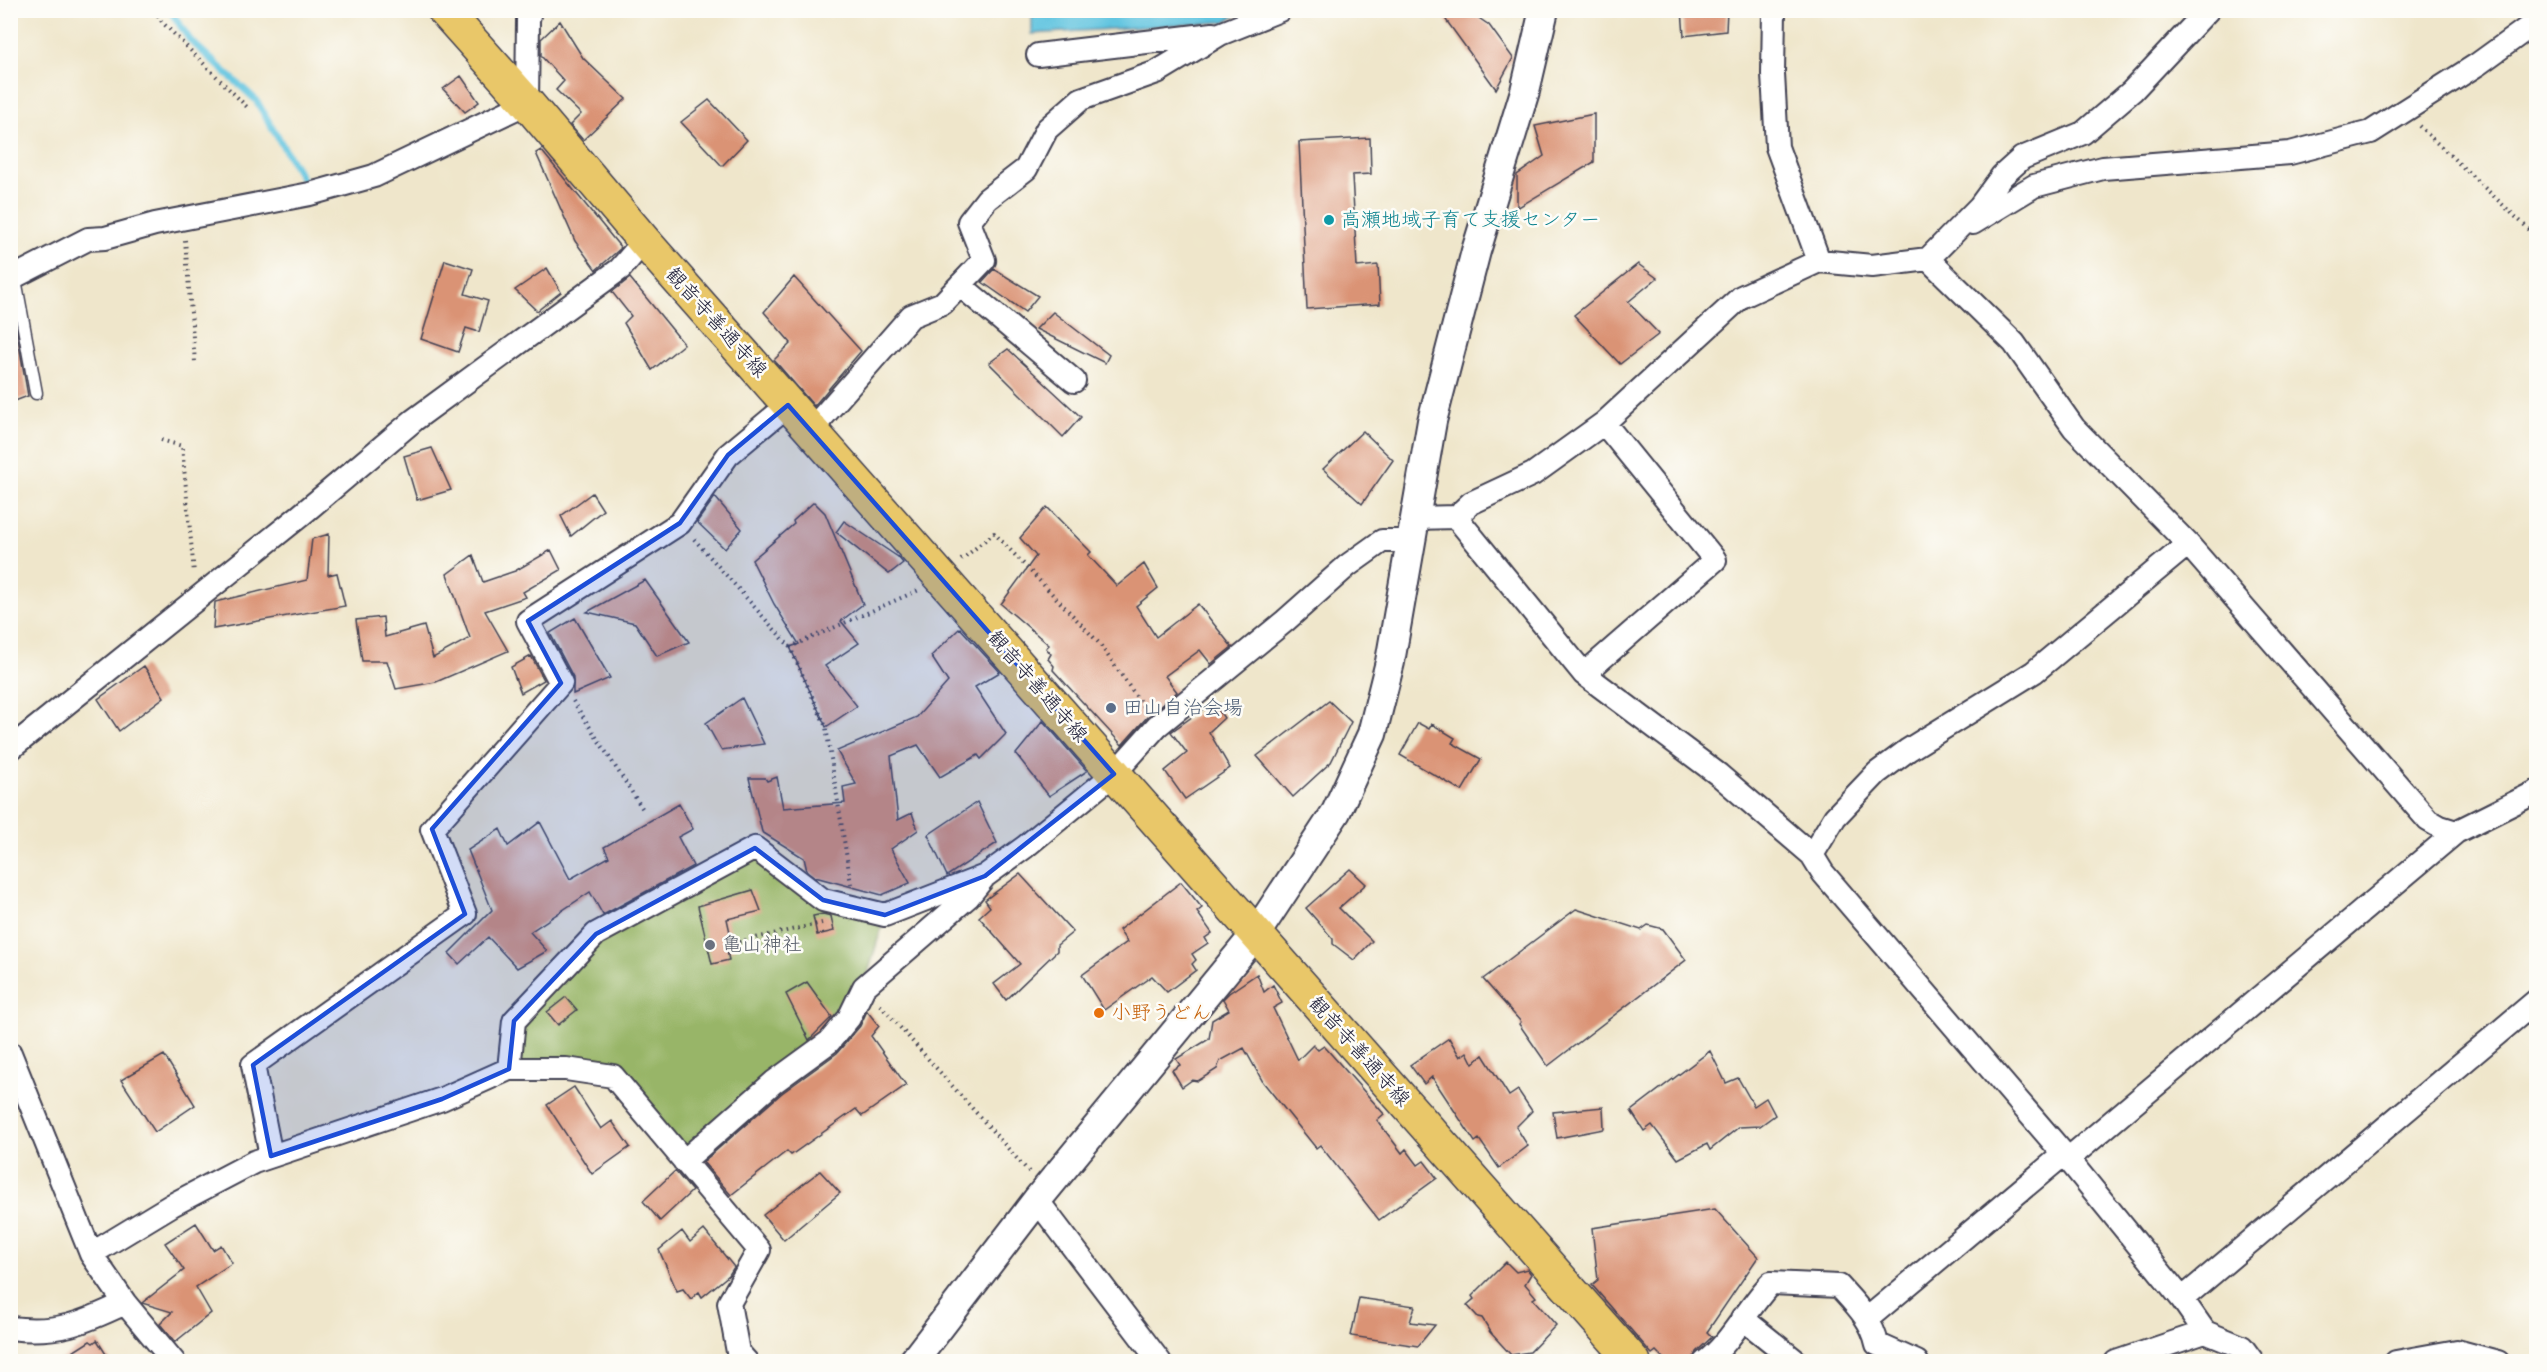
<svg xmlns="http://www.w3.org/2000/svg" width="2547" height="1372" font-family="Mynerve,'Klee One',sans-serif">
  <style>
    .forest { fill: #98b568; stroke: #5d6c52; stroke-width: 1.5 }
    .water { fill: #62c5e0; stroke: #42748e; stroke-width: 1.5 }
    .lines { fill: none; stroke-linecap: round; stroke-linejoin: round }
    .stream { stroke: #62c5e0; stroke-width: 7 }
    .building { fill: #da9374 }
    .service-casing { stroke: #413f51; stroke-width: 15 }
    .minor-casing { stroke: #413f51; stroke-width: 26 }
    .tertiary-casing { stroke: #413f51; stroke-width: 32 }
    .primary-casing { stroke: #413f51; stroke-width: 36 }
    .path { stroke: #413f51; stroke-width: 4; stroke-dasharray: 1.5 4.5; stroke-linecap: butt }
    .service { stroke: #fff; stroke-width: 12 }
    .minor { stroke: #fff; stroke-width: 22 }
    .tertiary { stroke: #fff; stroke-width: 28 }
    .primary { stroke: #e9c769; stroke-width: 33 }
    .marked { fill: #1d4ed8; fill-opacity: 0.2; stroke: #1d4ed8; stroke-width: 4.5; stroke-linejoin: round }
    .culture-dot { fill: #0f9aa8; stroke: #fdfcf7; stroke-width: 2 }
    .service-dot { fill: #5c6f8a; stroke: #fdfcf7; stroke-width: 2 }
    .worship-dot { fill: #6b7280; stroke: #fdfcf7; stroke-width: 2 }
    .food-dot { fill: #e8710a; stroke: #fdfcf7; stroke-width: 2 }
    .labels { text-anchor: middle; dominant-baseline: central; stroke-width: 5; stroke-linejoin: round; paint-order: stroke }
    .culture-label { font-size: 20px; fill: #0d838f; stroke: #fdfcf7; text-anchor: start }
    .street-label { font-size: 20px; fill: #22223b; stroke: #fdfcf7 }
    .service-label { font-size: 20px; fill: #4e5e75; stroke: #fdfcf7; text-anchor: start }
    .worship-label { font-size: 20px; fill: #5b616d; stroke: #fdfcf7; text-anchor: start }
    .food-label { font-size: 20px; fill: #c56008; stroke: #fdfcf7; text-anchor: start }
  </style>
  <rect width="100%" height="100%" fill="#fdfcf7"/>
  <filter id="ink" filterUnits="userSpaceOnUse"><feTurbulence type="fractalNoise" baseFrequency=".0167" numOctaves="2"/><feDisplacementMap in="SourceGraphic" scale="12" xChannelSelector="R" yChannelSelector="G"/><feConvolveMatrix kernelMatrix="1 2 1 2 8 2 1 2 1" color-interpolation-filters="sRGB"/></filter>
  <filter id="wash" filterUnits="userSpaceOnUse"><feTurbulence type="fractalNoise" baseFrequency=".008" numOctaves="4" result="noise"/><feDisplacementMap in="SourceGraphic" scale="24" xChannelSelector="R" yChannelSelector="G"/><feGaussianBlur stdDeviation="1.35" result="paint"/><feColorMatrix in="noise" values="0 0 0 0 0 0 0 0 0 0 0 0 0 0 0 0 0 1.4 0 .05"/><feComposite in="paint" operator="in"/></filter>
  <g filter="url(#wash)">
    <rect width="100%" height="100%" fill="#efe6cb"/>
    <path class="forest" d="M755 848 823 900 885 915 864 987 849 1018 684 1161 613 1076 509 1069 514 1021 596 934Z"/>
    <path class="water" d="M1032 11H1244L1224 22 1032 34Z"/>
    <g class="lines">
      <path class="stream" d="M170 10 190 40 256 100 308 189"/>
    </g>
    <g id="blocks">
      <path class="building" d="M1451 10H1467L1489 25 1513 58 1496 89 1446 20Z
        M1682 10H1727L1726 31 1684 36Z
        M560 21 583 58 626 99 583 140 570 125 581 114 556 90 564 81 541 56V39Z
        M461 76 479 102 465 112 443 89Z
        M709 100 747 140 722 166 681 122Z
        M1594 114V162L1517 208V175L1544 156 1535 126Z
        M1370 138 1371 174 1352 175 1357 267 1378 265 1380 304 1307 309 1299 142Z
        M541 150 621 248 596 270 575 241 536 153Z
        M445 260 473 269 465 294 488 301 479 332 466 328 458 352 421 339Z
        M1638 264 1657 278 1628 302 1659 334 1620 364 1574 315Z
        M547 268 561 292 537 311 515 290Z
        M994 269 1038 296 1025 312 982 282Z
        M794 277 861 351 814 406 774 360 791 343 764 312Z
        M630 278 684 344 652 370 624 323 631 316 612 292Z
        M1053 312 1109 355 1105 363 1036 329Z
        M14 316 28 396 10 403V317Z
        M1008 349 1081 417 1063 437 989 363Z
        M1363 431 1393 460 1362 504 1323 469Z
        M432 448 451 490 417 500 404 456Z
        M592 493 603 510 571 536 561 516Z
        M715 497 742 529 725 549 697 522Z
        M814 502 825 513 863 604 841 621 859 643 825 666 857 706 826 727 790 647 799 644 774 604 752 560 794 524 793 521Z
        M1047 507 1091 552 1088 555 1117 586 1144 564 1158 588 1136 606 1156 637 1198 604 1232 647 1211 664 1200 650 1165 676 1177 692 1147 717 1122 745 1053 670 1054 666 1048 659 1051 654 1046 648 1049 645 1001 604 1036 556 1020 538Z
        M844 521 898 557 903 563 889 574 836 532Z
        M329 534 328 575 337 573 345 606 213 629 215 602 307 580 312 539Z
        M551 550 561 570 523 592 526 597 485 611 508 651 436 682 396 689 387 661H362L356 620 383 617 385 637 424 626 433 658 470 638 447 574 473 555 483 582 515 571Z
        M645 580 689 642 657 656 635 623 587 612Z
        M575 618 610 678 573 694V677L550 633Z
        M960 628 1000 672 975 687 1006 734 981 759 978 755 940 777 918 745 891 756 898 820 912 813 918 830 891 849 910 883 882 895 815 877 807 871 804 858 762 832 749 778H765L767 781 777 777 783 808 845 803 843 787 856 784 837 751 917 717 948 682 931 656Z
        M531 656 544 680 521 693 511 667Z
        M144 666 164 697 119 731 98 699Z
        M742 698 764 744 721 750 706 723Z
        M1329 701 1351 722 1331 762 1293 797 1257 756Z
        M1213 702 1224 718 1209 732 1230 768 1185 799 1165 771 1187 753 1171 732Z
        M1043 721 1087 771 1049 796 1016 754Z
        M1418 723 1429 729 1432 724 1455 738 1452 743 1481 759 1462 791 1400 755Z
        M977 802 997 843 947 876 928 835Z
        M679 804 693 829 678 837 693 866 603 915 590 892 530 932 547 951 517 968 488 937 459 964 449 953 492 910 468 850 500 829 508 846 540 822 570 879 609 857 604 847Z
        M1350 869 1366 884 1339 908 1372 941 1354 960 1333 944V939L1306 908Z
        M1020 874 1073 932 1057 945V951L1006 1000 994 984 1020 964 979 917 990 907 985 900Z
        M1181 882 1202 908 1197 912 1212 933 1205 938 1208 943 1192 954 1196 960 1192 964 1196 970 1167 992 1152 976 1104 1010 1082 975 1127 942 1119 930Z
        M753 890 761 911 727 919 734 950 727 951 729 960 712 964 698 906Z
        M1576 909 1641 930 1648 925 1663 929 1686 960 1548 1066 1519 1024 1521 1022 1483 979Z
        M823 914 831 916 834 931 817 935 813 916Z
        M1257 974 1264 992 1273 985 1282 1003 1273 1008 1298 1060 1313 1045 1318 1050 1324 1046 1384 1114 1377 1120 1402 1153 1406 1149 1418 1165 1424 1161 1437 1178 1379 1220 1320 1145 1316 1148 1263 1082 1244 1048 1220 1061 1217 1069 1198 1081 1192 1080 1182 1087 1172 1070 1180 1065 1176 1059 1209 1039 1212 1020 1229 1010 1223 999 1229 993Z
        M807 982 832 1017 809 1040 786 994Z
        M566 997 577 1010 558 1025 547 1012Z
        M867 1011 879 1026 871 1036 906 1085 862 1116 856 1109 791 1155 787 1151 731 1195 703 1162 782 1093 837 1053 860 1026Z
        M1449 1038 1460 1057 1467 1052 1473 1064 1483 1055 1509 1096 1518 1090 1532 1111 1516 1127 1528 1146 1499 1168 1479 1139 1475 1142 1432 1077 1424 1084 1410 1065Z
        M1710 1051 1726 1083 1738 1078 1754 1106 1766 1098 1775 1115 1760 1126 1739 1127 1710 1150 1707 1144 1678 1159 1652 1125 1644 1131 1631 1111Z
        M164 1055 195 1105 155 1132 121 1080Z
        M574 1087 601 1129 612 1121 630 1147 592 1174 547 1105Z
        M1603 1107 1604 1129 1557 1138 1553 1112Z
        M675 1171 692 1191 660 1221 643 1201Z
        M820 1171 840 1193 784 1240 763 1215Z
        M1715 1209 1758 1257 1707 1332 1712 1337 1696 1352 1692 1362H1667L1656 1351 1652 1354 1592 1285 1598 1280 1592 1228Z
        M196 1223 213 1250 221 1245 232 1263 196 1287 211 1313 175 1342 160 1324 172 1312 142 1303 184 1270 165 1243Z
        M704 1230 734 1267 729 1275 702 1297 699 1292 691 1299 683 1289 677 1291 659 1250 682 1231 690 1242Z
        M1506 1262 1516 1272 1527 1269 1531 1274 1525 1284 1536 1297 1533 1299 1556 1325 1530 1352 1511 1355 1489 1331 1491 1332 1482 1318 1478 1317 1467 1305 1474 1299 1472 1296Z
        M1359 1298 1415 1306 1410 1322 1435 1325 1418 1346 1351 1336Z
        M97 1340 111 1362H57L90 1341 93 1343Z"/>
    </g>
  </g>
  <g filter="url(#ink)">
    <use href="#blocks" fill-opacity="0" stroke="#413f51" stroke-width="1.5"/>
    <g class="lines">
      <defs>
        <path id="service" d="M15 279 36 393"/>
        <path id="minor" d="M1774 10 1773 74 1777 147 1819 261
          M1038 55 1213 34
          M1973 223 2034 186 2103 168 2290 153 2371 132 2478 64 2536 22
          M1928 259 2014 343 2074 428 2188 544 2428 820 2440 827 2456 832 2536 792
          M10 279 88 239 105 238 155 224 310 194 374 176 527 103 528 20 530 10
          M960 285 1074 381
          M811 430 911 316 943 303 984 260 969 222 987 199 1026 169 1047 129 1081 99 1157 72 1220 34 1280 10
          M1456 517 1584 674 1719 775 1812 855 1823 873 2068 1159 2182 1299 2205 1332 2242 1347 2253 1362
          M1415 518 1456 517 1471 503 1533 474 1604 423 1741 297 1819 261 1872 266 1928 259 1980 206 2002 176 2022 158 2083 133 2132 91 2208 10
          M1584 674 1715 560 1604 423
          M10 749 301 515 414 420 620 269 644 241
          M1812 855 1835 817 1877 773 1908 750 2034 672 2188 544
          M10 1053 91 1254 125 1303 174 1362
          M509 1069H566L613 1076 759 1250 729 1303 738 1352 747 1362
          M271 1156 253 1065 465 914 432 829 561 683 528 621 680 523 728 455 788 405
          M2068 1159 2456 832
          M684 1161 774 1082 829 1042 849 1018 864 987 968 897 985 876
          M1037 1200 1160 1362
          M91 1254 172 1205 254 1162 442 1099 509 1069 514 1021 596 934 755 848 823 900 885 915 985 876 1025 847 1114 774 1157 726 1285 621 1347 566 1382 541H1411
          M2182 1299 2536 1001
          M1742 1318 1797 1362
          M1867 1319 2064 1154
          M10 1328C57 1334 83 1323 125 1303
          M1705 1362C1730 1344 1748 1307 1771 1283L1839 1286C1855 1304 1872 1320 1877 1344L1917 1362
          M2116 1362 2205 1332
          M2396 1362 2457 1351 2498 1362"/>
        <path id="tertiary" d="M913 1362 1037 1200 1255 935 1336 812 1372 734 1390 662 1432 421 1476 251 1525 91 1544 10"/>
        <path id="primary" d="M444 10 527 103 644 241 1634 1362"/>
      </defs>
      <use href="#service" class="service-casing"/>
      <use href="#minor" class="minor-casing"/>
      <use href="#tertiary" class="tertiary-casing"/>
      <use href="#primary" class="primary-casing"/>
      <path class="path" d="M155 10 162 22 248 108
        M2419 126 2536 236
        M185 240 195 362
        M161 440 182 446 194 573
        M694 539 790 647 826 727 851 884
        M961 560 994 533 1099 643 1145 709
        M790 647 919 590
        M573 701 644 811
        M733 943 822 923
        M880 1005 1029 1172"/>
      <use href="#service" class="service"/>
      <use href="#minor" class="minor"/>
      <use href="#tertiary" class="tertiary"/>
      <use href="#primary" class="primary"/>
    </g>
  </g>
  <path class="marked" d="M788 405 1114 774 985 876 885 915 823 900 755 848 596 934 514 1021 509 1069 442 1099 271 1156 253 1065 465 914 432 829 561 683 528 621 680 523 728 455Z"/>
  <circle class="culture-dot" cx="1329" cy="220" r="6"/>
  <circle class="service-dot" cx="1111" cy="708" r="6"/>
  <circle class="worship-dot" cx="710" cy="945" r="6"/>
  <circle class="food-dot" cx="1099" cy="1013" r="6"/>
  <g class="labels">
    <g class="culture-label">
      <text x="1341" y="220">高瀬地域子育て支援センター</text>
    </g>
    <g class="street-label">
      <text transform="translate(716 323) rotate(48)">観音寺善通寺線</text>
      <text transform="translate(1037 687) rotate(49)">観音寺善通寺線</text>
      <text transform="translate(1359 1052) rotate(48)">観音寺善通寺線</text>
    </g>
    <g class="service-label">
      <text x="1123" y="708">田山自治会場</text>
    </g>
    <g class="worship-label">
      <text x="722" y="945">亀山神社</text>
    </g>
    <g class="food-label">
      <text x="1111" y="1013">小野うどん</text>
    </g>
  </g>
  <rect width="2547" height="1372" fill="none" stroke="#fdfcf7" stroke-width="36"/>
</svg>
